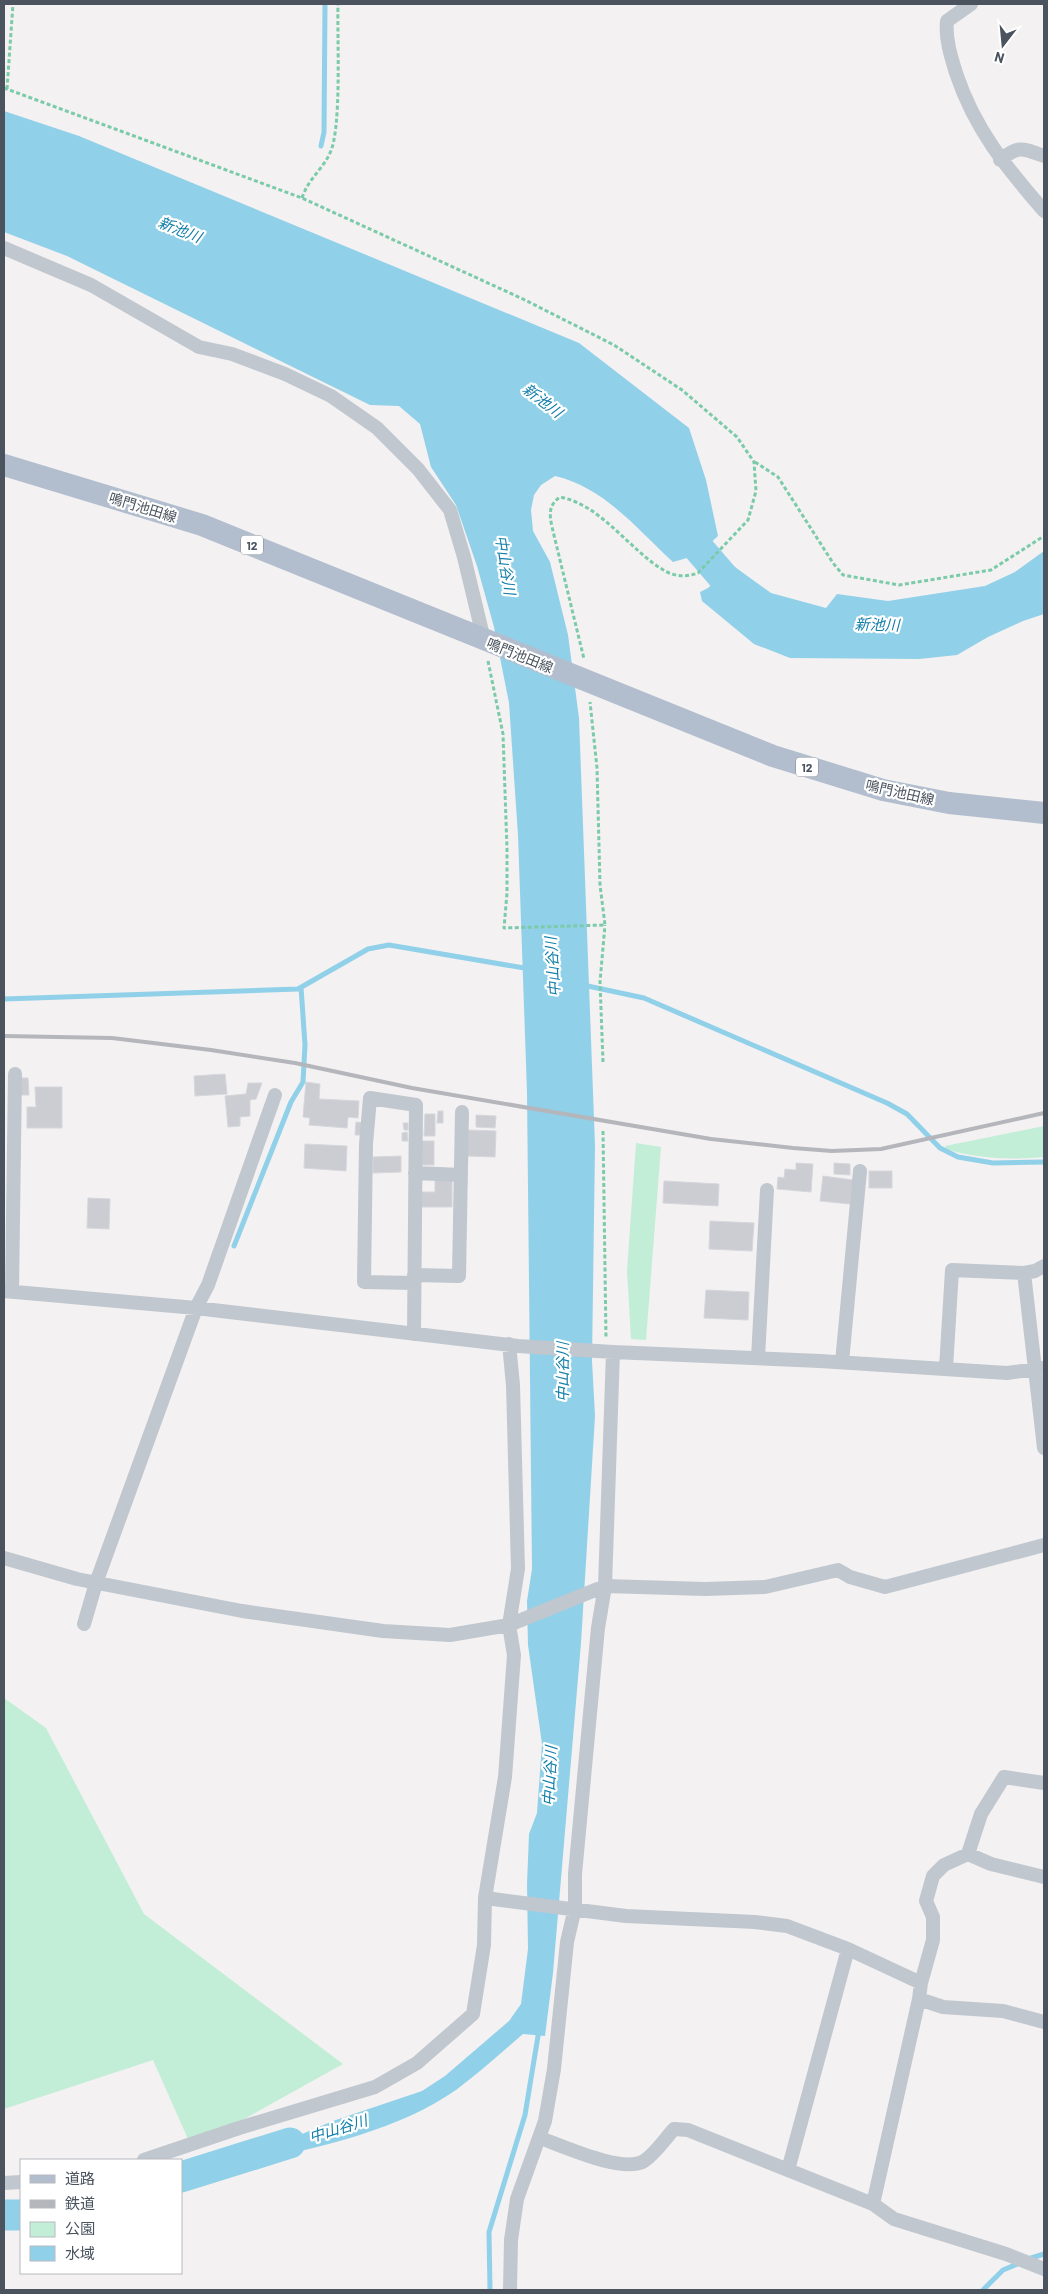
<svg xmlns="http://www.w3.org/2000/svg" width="1048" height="2294" font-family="Barlow,'Noto Sans JP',sans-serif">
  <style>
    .green { fill: #c2eed7 }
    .water { fill: #91d0e9 }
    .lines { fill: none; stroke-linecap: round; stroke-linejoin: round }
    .stream { stroke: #91d0e9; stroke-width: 5 }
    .river { stroke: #91d0e9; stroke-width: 31 }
    .building { fill: #cbcdd3; stroke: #d5d7dc }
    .path { stroke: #7bcbaa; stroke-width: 3; stroke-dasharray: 4 2.5; stroke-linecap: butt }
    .minor { stroke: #c0c7cf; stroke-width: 14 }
    .primary { stroke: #b2bece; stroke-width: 22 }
    .rail { stroke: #b4b6bb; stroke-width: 4 }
    .labels { text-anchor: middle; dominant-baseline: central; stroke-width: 4.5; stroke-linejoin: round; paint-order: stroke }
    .shield { fill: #fff; stroke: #80878e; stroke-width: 1 }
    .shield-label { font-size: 12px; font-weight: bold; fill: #4a535e }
    .street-label { font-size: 14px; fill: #4a535e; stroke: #fff }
    .water-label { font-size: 15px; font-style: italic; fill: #127ea9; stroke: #fff }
  </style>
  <rect width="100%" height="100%" fill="#f3f1f1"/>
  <path class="green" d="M1044 1126V1157C1010 1160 979 1159 946 1149L945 1146Z
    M636 1143 661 1147 646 1340 631 1339 627 1271Z
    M4 1698 46 1728 144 1914 343 2064 192 2148 153 2060 4 2109Z"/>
  <path class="water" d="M4 111 79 136 579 343 689 428 706 480 718 536 697 555 673 562C638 530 604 487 555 476L541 485 534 495 531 510 533 531 550 562 568 635 579 718 595 1146 592 1361 595 1416 581 1643 553 1973 545 2036 523 2034C501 2053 479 2073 456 2090 390 2136 296 2152 219 2169L333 2121 422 2091 445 2076 509 2021 521 2004 528 1949 527 1884 529 1834 537 1813 542 1744 528 1645 527 1601 532 1569 527 1092 518 835 509 703 494 627 477 566 456 505 431 467 420 424 399 406 370 405 67 256 4 232Z
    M1044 551V614L1023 621 988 637 957 655 919 659 790 658 754 644 702 601 700 592 708 588 732 565 771 593 826 608 837 594 888 601 985 586 1015 572Z"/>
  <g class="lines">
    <path class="stream" d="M321 146 324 132 325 4
      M583 985 644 998 887 1103 907 1114 940 1148 958 1157 993 1163 1044 1162
      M4 999 298 989 368 949 389 945 530 969
      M234 1246 291 1102 303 1082 305 1045 301 987
      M1028 2259 1044 2254
      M490 2290 489 2232 525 2115 539 2030
      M983 2290 1003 2270 1020 2263"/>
    <path class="river" d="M675 521 725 579 754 602
      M181 2177 290 2143
      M4 2215H21"/>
  </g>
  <path class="building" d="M225 1074 227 1094 195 1096 194 1076Z
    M16 1078H28L29 1095H17Z
    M306 1082 320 1084 319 1099 359 1101 358 1118 348 1117 347 1128 309 1125 310 1118 303 1117Z
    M248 1083H262L256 1099 250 1100V1116L240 1117V1126L228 1127 225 1096 246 1094Z
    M35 1087H62V1128H27V1107H36Z
    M438 1111H443V1123H437Z
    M425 1114H435V1136H424Z
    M476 1115 496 1116 495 1128 476 1127Z
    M356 1122 364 1123 363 1135H355Z
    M403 1123H408V1130H404Z
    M468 1130 496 1131 495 1157 467 1156Z
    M407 1132 408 1141H402V1133Z
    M421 1141H434V1165H421Z
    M305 1144 347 1146 346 1171 304 1168Z
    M401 1156V1172L373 1173V1157Z
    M796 1163 813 1164 811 1192 777 1189 778 1177 784 1178 785 1169 796 1170Z
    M834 1163 850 1164V1175L834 1174Z
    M869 1171H892V1188H869Z
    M823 1176 853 1180 850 1204 820 1201Z
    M435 1180H452V1207H421V1192H435Z
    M664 1181 719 1184 718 1206 663 1203Z
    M88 1198 110 1199 109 1229 87 1228Z
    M710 1221 754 1223 752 1251 709 1249Z
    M706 1290 749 1292 748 1320 704 1318Z"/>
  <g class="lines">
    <path class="path" d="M4 88 302 198 523 299 614 345 682 390 737 437 754 462 756 491 748 520 698 573C687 577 676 577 665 571 630 551 602 505 560 497 549 505 549 513 552 527L584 659
      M7 89 13 4
      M302 198C308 179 323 169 330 153 342 128 337 36 338 4
      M755 462 778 477 833 563 843 575 899 585 991 570 1044 536
      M488 661 503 734 507 849V893L504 928 605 925 600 885 597 768 590 702
      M603 1062 600 982 605 925
      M603 1131 606 1338"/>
    <path class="minor" d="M971 4 947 21C945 38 951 57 956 73 975 130 1006 167 1044 211
      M1000 160C1019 145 1022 148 1044 156
      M4 248 91 285 199 347 232 354 285 374 331 396 377 428 418 469 450 510 464 557 484 640
      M415 1173 461 1175
      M1024 1273 1044 1448
      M414 1275 459 1276 462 1112
      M4 1291 196 1308 518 1346 613 1352 820 1361 1007 1373 1044 1368
      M12 1292 15 1074
      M414 1334 416 1105 370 1098 366 1144 364 1282 414 1283
      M758 1358 767 1190
      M842 1362 860 1171
      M946 1368 952 1270 1024 1273 1035 1271 1044 1266
      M4 1558 77 1579 242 1611 383 1631 450 1635 509 1625 605 1586 705 1589 765 1587 838 1570 850 1577 885 1587 1044 1545
      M84 1624 96 1583 196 1308 208 1285 275 1095
      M968 1854 991 1864 1044 1877
      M485 1898 626 1916 755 1922 787 1926 848 1949 921 1983
      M919 1999 943 2007 1003 2011 1044 2022
      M540 2138C563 2146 623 2174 644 2161 655 2154 665 2139 674 2129L688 2130 873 2204 894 2219 1006 2254 1044 2269
      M144 2160 239 2128 375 2087 417 2063 473 2014 484 1945 485 1898 505 1777 514 1655 509 1625 518 1569 513 1385 509 1344
      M788 2170 848 1949
      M4 2183 21 2182
      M873 2204 919 1999 921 1983 933 1940V1917L926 1901 933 1876 944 1865 968 1854 981 1814 1004 1777 1044 1783
      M510 2290 511 2240 517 2199 545 2121 554 2069 567 1942 575 1908V1874L598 1628 605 1586 613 1352"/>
    <path class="primary" d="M4 465 202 525 773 756 883 790 949 803 1044 813"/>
    <path class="rail" d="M4 1036 112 1038 211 1050 295 1063 412 1088 711 1139 793 1148 832 1151 881 1149 1044 1113"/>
  </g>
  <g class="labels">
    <g class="shield">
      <rect x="241" y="535.5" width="22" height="19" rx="4"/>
      <rect x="796" y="757.5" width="22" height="19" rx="4"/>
    </g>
    <g class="shield-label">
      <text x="252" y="545">12</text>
      <text x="807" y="767">12</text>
    </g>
    <g class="street-label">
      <text transform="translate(143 507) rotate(17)">鳴門池田線</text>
      <text transform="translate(520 655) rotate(22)">鳴門池田線</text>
      <text transform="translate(900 792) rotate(13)">鳴門池田線</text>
    </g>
    <g class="water-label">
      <text transform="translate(180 229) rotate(22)">新池川</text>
      <text transform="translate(543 400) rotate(38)">新池川</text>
      <text transform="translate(506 565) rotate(81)">中山谷川</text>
      <text transform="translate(877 624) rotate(1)">新池川</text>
      <text transform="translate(552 967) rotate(-94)">中山谷川</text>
      <text transform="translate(562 1372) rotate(-90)">中山谷川</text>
      <text transform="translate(549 1776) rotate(-87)">中山谷川</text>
      <text transform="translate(338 2128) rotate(-17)">中山谷川</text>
    </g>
  </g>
  <rect width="1048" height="2294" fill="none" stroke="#4a535e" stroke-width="10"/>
  <rect x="20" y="2159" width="162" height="115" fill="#ffffff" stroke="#b7babf"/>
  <rect x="30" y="2175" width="25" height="8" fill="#b2bece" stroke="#b7babf"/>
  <text x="65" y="2184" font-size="15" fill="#4a535e">道路</text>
  <rect x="30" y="2200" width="25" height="8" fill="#b4b6bb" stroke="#b7babf"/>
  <text x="65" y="2209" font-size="15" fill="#4a535e">鉄道</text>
  <rect x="30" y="2222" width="25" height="15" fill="#c2eed7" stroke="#b7babf"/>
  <text x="65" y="2234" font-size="15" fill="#4a535e">公園</text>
  <rect x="30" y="2246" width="25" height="15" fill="#91d0e9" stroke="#b7babf"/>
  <text x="65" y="2259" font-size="15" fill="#4a535e">水域</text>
  <g transform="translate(1003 45) rotate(196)" stroke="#ffffff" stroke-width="4" paint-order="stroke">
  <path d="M0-4L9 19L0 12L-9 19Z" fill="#4a535e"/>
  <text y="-8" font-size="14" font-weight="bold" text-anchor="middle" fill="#4a535e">N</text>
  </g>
</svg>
